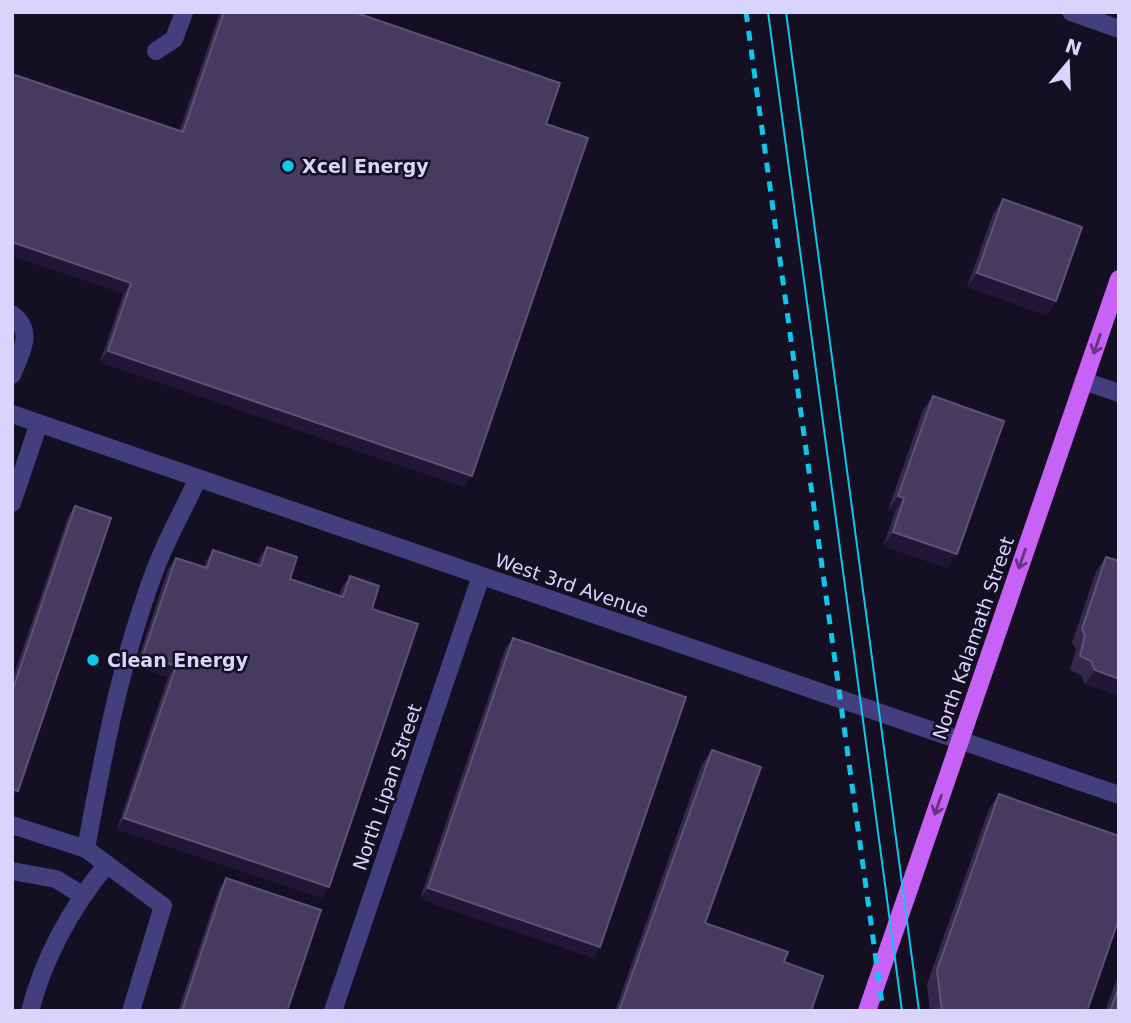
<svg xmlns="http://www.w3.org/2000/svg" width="1131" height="1023" font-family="'DejaVu Sans',sans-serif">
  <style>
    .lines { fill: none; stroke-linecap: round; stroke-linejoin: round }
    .minor { stroke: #443d7e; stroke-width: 18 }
    .major { stroke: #c861f5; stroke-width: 18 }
    .tram { stroke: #0fc6ec; stroke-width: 2 }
    .rail { stroke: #0fc6ec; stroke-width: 5; stroke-dasharray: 10 9; stroke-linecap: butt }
    .wall { fill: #33294e }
    .shaded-wall { fill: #1f1735 }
    .building { fill: #453b61; stroke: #5c5379; stroke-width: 2 }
    .oneway { stroke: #653481 }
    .poi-dot { fill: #0fc6ec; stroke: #140f22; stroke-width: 2.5 }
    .labels { text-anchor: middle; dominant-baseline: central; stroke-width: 5; stroke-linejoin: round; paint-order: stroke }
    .poi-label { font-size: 19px; font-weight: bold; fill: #dad3fc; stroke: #140f22; text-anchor: start }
    .street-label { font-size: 19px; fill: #dad3fc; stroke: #140f22 }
  </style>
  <rect width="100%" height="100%" fill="#140f22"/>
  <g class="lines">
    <path class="minor" d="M1071 12 1119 29
      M156 51 174 39 184 12
      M12 314C35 332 21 352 12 375
      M1084 381 1119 393
      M12 414 1119 795
      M12 503 39 423
      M12 825 86 849 163 906 131 1011
      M86 849C103 755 121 660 155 570 167 538 184 509 198 478
      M12 871 56 879 82 895
      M30 1011C44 957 72 907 107 864
      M333 1011 481 576"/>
    <path class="major" d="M867 1011 1119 279"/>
    <path class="tram" d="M768 12 902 1011
      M786 12 919 1011"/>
    <path class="rail" d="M746 12 883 1011"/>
  </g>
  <path class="wall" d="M220 12H354L546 124 464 487 100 362Z
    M1003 199 1056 301 1046 315 967 287 993 214Z
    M933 396 957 554 947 568 883 546 895 512 888 510 923 410Z
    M75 506 12 799V680L68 517Z
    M267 547 290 579 339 596 342 587 350 576 372 609 322 898 117 829 168 677 136 666 168 569 176 558 204 567 206 561 213 550 257 565 259 558Z
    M1119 551V696L1085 684 1081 675 1070 670 1076 649 1072 643 1096 571 1106 557 1116 560Z
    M513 638 600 947 593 958 420 899 505 649Z
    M712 750 705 923 784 962 811 1011H615L702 764Z
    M999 794 1087 1011H930L927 984 989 809Z
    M226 878 287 1011H178L219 889Z
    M1119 973V1011H1105Z"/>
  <path class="shaded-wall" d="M12 242 131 283 124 294 12 256Z
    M977 273 1056 301 1046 315 967 287Z
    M108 351 472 476 464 487 100 362Z
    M898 496 904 498 895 512 888 510Z
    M893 532 957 554 947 568 883 546Z
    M143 655 176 666 168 677 136 666Z
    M1095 670 1119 679V696L1085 684Z
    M12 789 18 791 12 799Z
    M124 818 329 887 322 898 117 829Z
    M428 888 600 947 593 958 420 899Z"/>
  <path class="building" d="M224 12H354L560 83 546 124 588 138 472 476 108 351 131 283 12 242V74L183 132Z
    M1003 199 1082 227 1056 301 977 273Z
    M933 396 1004 421 957 554 893 532 904 498 898 496Z
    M75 506 111 518 18 791 12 789V692Z
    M267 547 297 557 290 579 343 597 350 576 379 586 372 609 418 624 329 887 124 818 176 666 143 655 176 558 207 568 213 550 261 566Z
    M1106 557 1119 561V679L1095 670 1091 661 1080 656 1085 635 1082 629Z
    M513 638 686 697 600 947 428 888Z
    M712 750 761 767 705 923 788 952 784 962 823 976 811 1011H619Z
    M999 794 1119 836V918L1087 1011H942L937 970Z
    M226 878 321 910 287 1011H182Z
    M1119 987V1011H1110Z"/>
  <defs><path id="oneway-shaft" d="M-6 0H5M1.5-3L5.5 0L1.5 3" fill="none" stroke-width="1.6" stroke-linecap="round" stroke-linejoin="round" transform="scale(1.75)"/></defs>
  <g class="oneway">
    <use href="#oneway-shaft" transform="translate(1097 344) rotate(109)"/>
    <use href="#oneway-shaft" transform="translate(1022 559) rotate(109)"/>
    <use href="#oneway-shaft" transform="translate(938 805) rotate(109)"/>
  </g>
  <g class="poi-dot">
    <circle cx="288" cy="166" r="7"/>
    <circle cx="93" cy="660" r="7"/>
  </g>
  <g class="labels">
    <g class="poi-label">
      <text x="302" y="166">Xcel Energy</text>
      <text x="107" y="660">Clean Energy</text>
    </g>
    <g class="street-label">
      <text transform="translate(572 585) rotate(19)">West 3rd Avenue</text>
      <text transform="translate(973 638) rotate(-71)">North Kalamath Street</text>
      <text transform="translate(387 787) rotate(-71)">North Lipan Street</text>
    </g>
  </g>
  <rect width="1131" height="1023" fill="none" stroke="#dad3fc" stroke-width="28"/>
  <g transform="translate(1068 63) rotate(19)" stroke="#140f22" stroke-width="5" paint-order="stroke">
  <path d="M0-5L12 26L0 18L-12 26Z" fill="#dad3fc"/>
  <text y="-10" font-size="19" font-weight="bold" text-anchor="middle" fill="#dad3fc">N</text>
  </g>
</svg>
